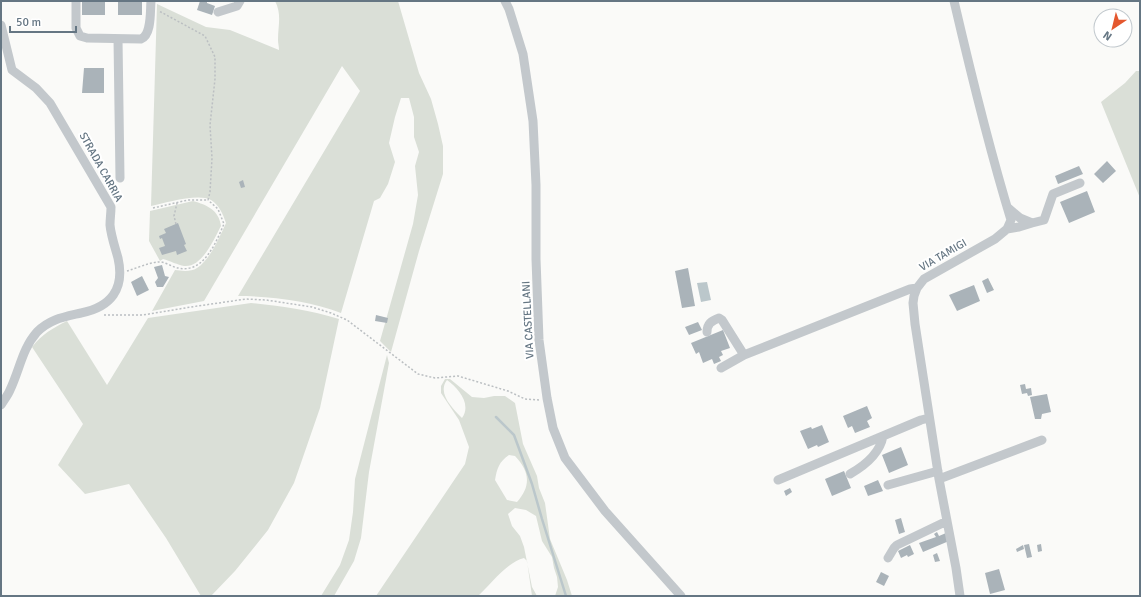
<svg xmlns="http://www.w3.org/2000/svg" width="1141" height="597" font-family="Signika,sans-serif">
  <style>
    .green { fill: #dadfd7; fill-rule: evenodd }
    .water { fill: #bbc7cb }
    .lines { fill: none; stroke-linecap: round; stroke-linejoin: round }
    .stream { stroke: #bbc7cb; stroke-width: 2.5 }
    .building { fill: #aab3b9 }
    .path { stroke: #bbbfc2; stroke-width: 1.5; stroke-dasharray: 2 2; stroke-linecap: butt }
    .minor { stroke: #c3c8cc; stroke-width: 9 }
    .labels { text-anchor: middle; dominant-baseline: central; stroke-width: 4; stroke-linejoin: round; paint-order: stroke }
    .street-label { font-size: 11px; fill: #657683; stroke: #fff }
  </style>
  <rect width="100%" height="100%" fill="#fafaf8"/>
  <path class="green" d="M275 1H398L419 73 431 99 438 124 443 146V174L419 251 391 352 380 341 413 224 418 195 415 166 419 152 414 137V117L409 98H401L395 117 389 143 395 162 388 184 380 198 374 201 341 313C311 301 270 296 238 296L360 91 342 66 204 301 152 311 175 270C182 271 191 272 197 268 210 260 220 236 226 223 223 214 219 205 211 200 198 193 165 203 151 206L157 4 206 27 230 30 279 50C279 47 278 43 278 40 278 26 282 14 275 1Z
    M1136 71H1140V198L1101 102 1125 83Z
    M193 201C207 205 219 210 221 226 214 239 202 268 184 266 178 265 170 261 163 259L160 261 149 241 150 211Z
    M251 303C281 306 310 310 339 319L320 408 294 483 268 530 235 571 211 596H201L166 538 129 484 85 494 58 465 83 424 32 347C42 334 53 328 67 321L107 385 148 318Z
    M387 355 389 363 369 472 361 538 354 561 334 596H321L340 565 349 540 353 512 355 479Z
    M445 379H450L472 397 484 398 494 396H505L515 403 523 444 537 476 539 488 545 503 550 539 567 580 572 596H555L558 587 557 577 554 568 552 557 542 541 536 516 526 510 515 508 508 514 512 526 520 536 524 547 532 587 537 596H532L527 561 524 558C507 562 491 584 478 596H376L465 464 469 447 459 420 441 393V386ZM447 380C458 388 472 404 462 418 452 408 437 393 447 380ZM509 455 515 456C529 471 532 485 517 502L507 500 495 480C497 468 499 462 509 455Z"/>
  <path class="water" d="M707 282 711 300 701 302 697 283Z"/>
  <g class="lines">
    <path class="stream" d="M496 417 514 435 532 484 542 519 566 596"/>
  </g>
  <path class="building" d="M82 1H105V15H82Z
    M118 1H142V15H118Z
    M200 1H207V3L215 6 212 15 197 10Z
    M84 68H104V93H82Z
    M1107 161 1116 171 1103 183 1094 174Z
    M1079 166 1083 174 1058 184 1055 176Z
    M243 180 245 187 241 188 239 182Z
    M1087 191 1095 212 1069 223 1060 202Z
    M178 223 186 244 184 245 187 251 177 255 176 251 162 255 159 248 165 246 162 238 160 239 159 236 166 233 164 229Z
    M162 265 165 276 169 277 163 287H157L155 282 158 278 154 267Z
    M688 268 695 306 682 308 675 271Z
    M142 276 149 290 137 296 131 282Z
    M988 278 994 290 987 293 982 281Z
    M974 285 980 301 957 311 949 295Z
    M376 315 388 318 387 323 375 321Z
    M698 322 702 330 689 335 685 327Z
    M723 330 730 348 721 351 723 355 719 357 721 361 714 364 712 359 703 363 699 352 696 354 691 343Z
    M1025 384 1026 389 1031 388 1032 395 1028 396 1027 393 1022 394 1020 385Z
    M1047 394 1051 412 1042 414 1041 419H1035L1030 397Z
    M867 406 872 418 867 421 870 427 855 433 852 426 848 428 843 416Z
    M822 425 829 442 818 447 817 445 808 449 800 431 811 427 812 429Z
    M901 447 908 465 889 473 882 455Z
    M844 471 851 488 832 496 825 479Z
    M878 480 883 491 868 496 864 486Z
    M790 488 792 492 786 496 784 491Z
    M901 518 905 532 899 534 895 520Z
    M937 532 939 536 946 533 949 541 923 552 919 543 936 537 934 534Z
    M1029 544 1032 557 1027 558 1024 545Z
    M1041 544 1042 551 1038 552 1037 545Z
    M910 545 914 554 908 557 907 555 901 558 898 551Z
    M1023 545 1024 549 1017 552 1016 549Z
    M937 553 940 561 935 562 933 555Z
    M999 569 1005 590 990 594 985 573Z
    M881 572 889 576 884 586 876 582Z"/>
  <g class="lines">
    <path class="path" d="M153 208 188 200H208L210 192 212 158 210 125 215 79V57L205 36 159 11
      M176 224 174 216 177 203
      M127 271C137 268 148 263 158 262 164 261 172 267 178 268 204 274 216 242 224 224L218 209 208 200
      M104 315H143L191 307 246 299 266 300 312 307 331 313 347 320 418 374 435 378 458 376 508 391 525 399 539 400"/>
    <path class="minor" d="M76 1V28L80 36 87 38 141 39C152 35 150 11 151 1
      M505 1 509 9 523 54 533 121 536 185V259L539 340 547 398 553 428 565 458 605 511 681 596
      M954 1C971 74 989 148 1011 220L1007 229 995 239 924 279 917 288 914 296 913 303 915 324 939 479 956 568 960 596
      M218 12 237 6 240 1
      M1 25 12 70 36 88 50 103 111 207C111 213 110 219 110 225 111 236 115 247 118 258 125 289 111 307 81 313 64 317 50 319 37 332 22 349 20 369 10 390 8 395 4 400 1 405
      M118 39 120 178
      M1032 223 1044 220 1053 194 1080 183
      M1007 229 1019 227 1032 223 1020 218 1007 207
      M707 332C707 324 711 321 719 318L722 320 744 355
      M721 368 744 355 910 289 917 288
      M850 474C864 466 880 453 883 436
      M939 479 1042 440
      M778 480 921 420 929 418
      M888 485 938 471
      M888 558 894 548 897 545 947 521"/>
  </g>
  <g class="labels">
    <g class="street-label">
      <text transform="translate(101 167) rotate(61)">STRADA CARRIA</text>
      <text transform="translate(943 255) rotate(-30)">VIA TAMIGI</text>
      <text transform="translate(528 320) rotate(-93)">VIA CASTELLANI</text>
    </g>
  </g>
  <rect width="1141" height="597" fill="none" stroke="#657683" stroke-width="4"/>
  <g transform="translate(1113 28) rotate(215)"><circle r="19" fill="#ffffff" stroke="#c1c8cd"/>
  <path d="M0-3L7 15L0 10L-7 15Z" fill="#e4572e"/>
  <text y="-6" font-size="11" font-weight="bold" text-anchor="middle" fill="#657683">N</text>
  </g>
  <path d="M10 26v6h66v-6" fill="none" stroke="#657683" stroke-width="2"/>
  <text x="16" y="26" font-size="12" fill="#657683" stroke="#ffffff" stroke-width="3" paint-order="stroke">50 m</text>
</svg>
